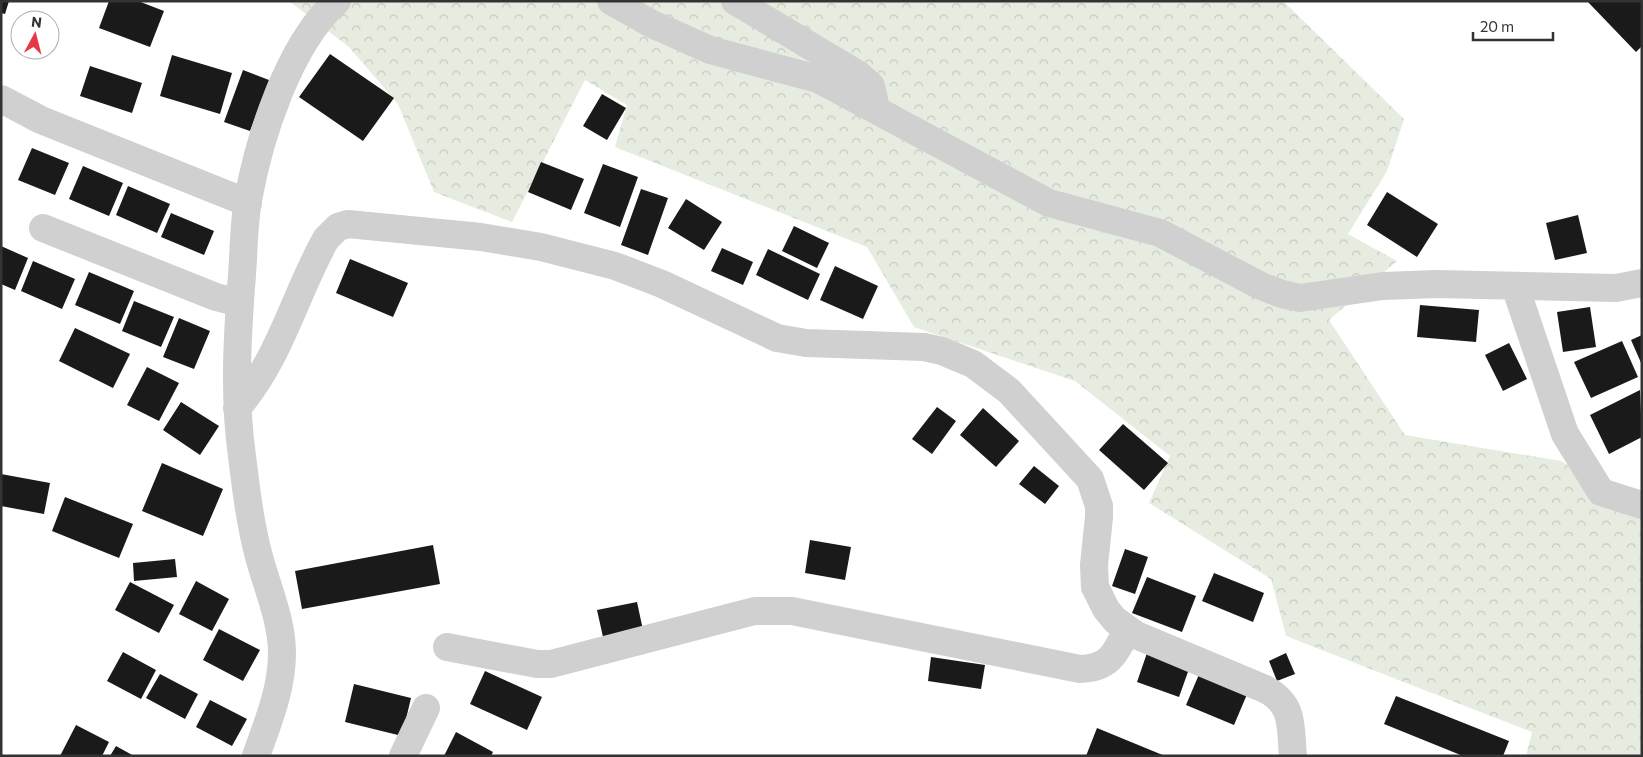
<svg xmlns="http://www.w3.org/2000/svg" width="1643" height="757" font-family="Commissioner,sans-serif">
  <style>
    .forest { fill: url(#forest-crowns) }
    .building { fill: #1a1a1a }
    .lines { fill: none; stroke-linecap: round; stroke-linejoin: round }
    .minor { stroke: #d0d0d0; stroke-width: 28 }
  </style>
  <defs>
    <pattern id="forest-crowns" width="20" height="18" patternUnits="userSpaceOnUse" patternTransform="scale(1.25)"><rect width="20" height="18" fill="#e6ecdf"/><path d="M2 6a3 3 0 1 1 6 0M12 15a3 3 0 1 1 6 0" fill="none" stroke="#c6cbc0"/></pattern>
  </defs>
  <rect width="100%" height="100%" fill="#fff"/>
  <path class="forest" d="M289 1H1283L1404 119 1387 171 1348 234 1397 261 1329 320 1405 435 1561 461 1642 513V756H1526L1532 732 1286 636 1271 579 1149 503 1170 456 1075 381 914 327 867 247 615 147 627 105 585 80 512 222 434 192 398 104 349 47Z"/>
  <path class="building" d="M1 1H9L5 14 1 13Z
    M109 1H138L164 11 150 47 99 28Z
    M1587 1H1642V46L1636 52Z
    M330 54 394 98 363 141 299 97Z
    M172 55 232 73 220 114 160 96Z
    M90 66 142 83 132 113 80 96Z
    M243 70 269 80 250 131 224 122Z
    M602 94 626 108 607 140 583 126Z
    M32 148 69 163 55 195 18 180Z
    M541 162 584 179 571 210 528 192Z
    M603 164 638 177 620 227 584 213Z
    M83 166 123 183 109 216 69 199Z
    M128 186 170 204 157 233 116 215Z
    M641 189 668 198 648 255 621 245Z
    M1387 192 1438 224 1417 257 1367 225Z
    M686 199 722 222 704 250 668 228Z
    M171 213 214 231 204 255 161 237Z
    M1578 215 1587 253 1555 260 1546 223Z
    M794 226 829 243 817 268 782 251Z
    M1 246 28 258 15 290 1 284Z
    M722 248 753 262 743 285 711 271Z
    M768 249 820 274 808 300 756 275Z
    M350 259 408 283 393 317 336 293Z
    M33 261 75 279 62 309 21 291Z
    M835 266 878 286 863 319 820 300Z
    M89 272 134 291 120 324 75 305Z
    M134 301 174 317 161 347 122 331Z
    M1420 305 1479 310 1476 342 1417 337Z
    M1590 307 1596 347 1563 352 1557 312Z
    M179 318 210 331 194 369 163 357Z
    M75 328 130 354 113 388 59 361Z
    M1642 335V365L1631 340Z
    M1622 341 1638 377 1591 398 1574 362Z
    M1509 343 1527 379 1503 391 1485 355Z
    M147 367 179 383 159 421 127 405Z
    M1640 390 1642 437 1609 454 1590 415Z
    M181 402 219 426 200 455 163 430Z
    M937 407 956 421 932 454 912 439Z
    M983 408 1019 441 996 467 960 435Z
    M1123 424 1168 463 1144 490 1099 450Z
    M162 463 223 489 203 536 142 511Z
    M1034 466 1059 486 1045 504 1019 484Z
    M1 474 50 483 44 514 1 506Z
    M65 497 133 524 119 558 52 531Z
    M810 540 851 547 845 580 805 573Z
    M433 545 440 584 302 609 295 571Z
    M1125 549 1148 557 1135 594 1112 586Z
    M175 559 177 577 134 581 133 563Z
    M1214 573 1264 593 1253 622 1202 601Z
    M1147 577 1196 596 1182 632 1132 613Z
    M196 581 229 599 212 631 179 614Z
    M130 582 174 605 159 633 115 610Z
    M637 602 643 630 603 637 597 610Z
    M219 629 260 650 243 681 203 660Z
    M123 652 156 670 141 699 107 681Z
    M1147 653 1189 669 1179 697 1137 682Z
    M1286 653 1295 674 1277 681 1269 661Z
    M931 657 985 665 981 689 928 681Z
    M485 671 542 697 527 730 470 704Z
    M1200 672 1248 692 1234 725 1186 705Z
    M160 674 198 694 185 719 146 698Z
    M354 684 411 698 402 736 345 722Z
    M1396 696 1509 741 1503 756H1463L1384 724Z
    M210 700 247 719 232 746 196 727Z
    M76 725 109 742 102 756H60Z
    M1097 728 1165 756H1086Z
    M456 732 493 752 491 756H444Z
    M116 746 134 756H110Z"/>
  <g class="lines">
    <path class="minor" d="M611 1 652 24 710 50 818 79 1049 203 1160 233 1261 286 1282 294 1300 298 1383 286 1437 284 1616 288 1642 283
      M735 1 859 75 871 86 876 109
      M1 99 41 120 248 203
      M43 228 216 297 240 303
      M1515 286 1565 434 1601 492 1642 505
      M237 408C280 359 295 294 326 239L338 227 348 224 481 237 541 247 615 266 662 284 777 338 806 343 924 347 942 351 973 364 1009 391 1090 479 1099 506V517L1094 565 1095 587 1106 609 1115 620 1136 635 1265 689C1295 705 1290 726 1293 756
      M447 647 537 664H551L739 615 755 611H792L1080 669C1110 668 1115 654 1127 630
      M256 756C268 722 282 689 282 653 282 619 266 585 258 553 250 522 246 489 242 456 234 400 237 343 241 287 244 258 243 228 248 200 259 138 289 44 337 1
      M403 756 426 708"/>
  </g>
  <rect width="1643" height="757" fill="none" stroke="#333333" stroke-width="5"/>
  <g transform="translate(35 35) rotate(7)"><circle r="24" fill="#ffffff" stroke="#adadad"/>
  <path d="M0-4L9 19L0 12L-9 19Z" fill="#e63946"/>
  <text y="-8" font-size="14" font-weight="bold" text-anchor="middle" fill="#333333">N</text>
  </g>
  <path d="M1473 32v8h80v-8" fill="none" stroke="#333333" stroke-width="2.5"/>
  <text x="1480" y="32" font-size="15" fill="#333333" stroke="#ffffff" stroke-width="4" paint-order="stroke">20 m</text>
</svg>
